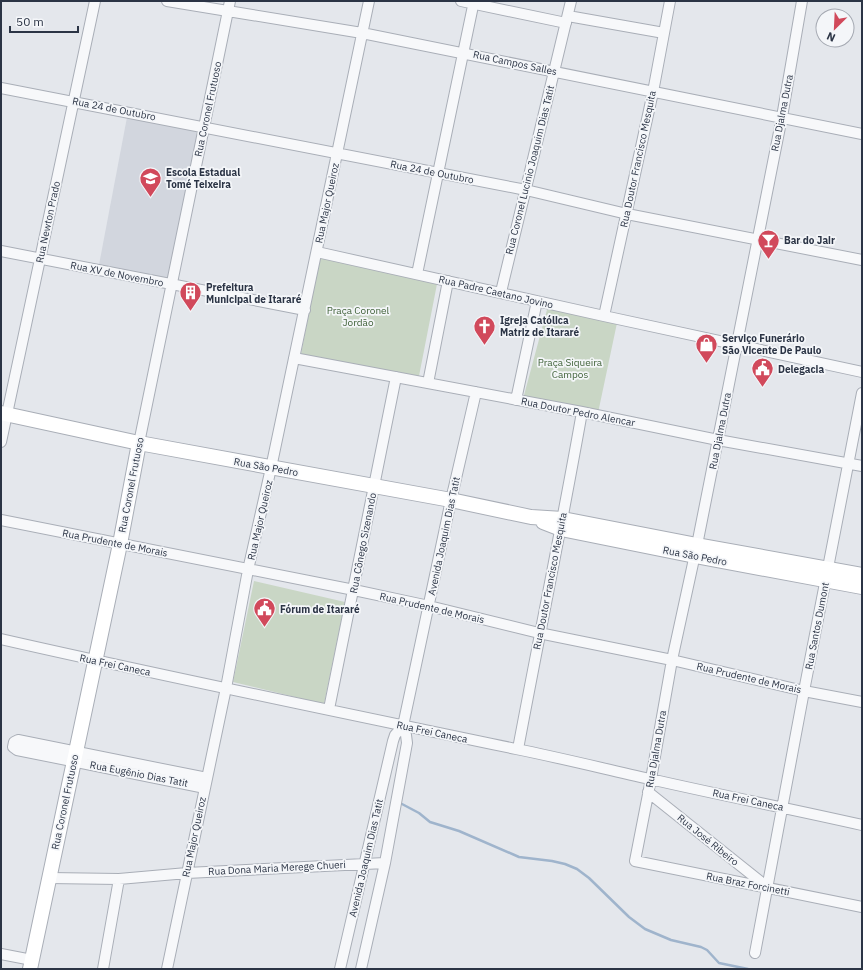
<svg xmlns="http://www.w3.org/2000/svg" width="863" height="970" font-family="'IBM Plex Sans',sans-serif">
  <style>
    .built { fill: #d2d6de }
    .green { fill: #c9d6c5 }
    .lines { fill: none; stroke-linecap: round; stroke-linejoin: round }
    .stream { stroke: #9fb4cc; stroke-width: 2.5 }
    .street-casing { stroke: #a9aeb7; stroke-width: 12 }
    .secondary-casing { stroke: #a9aeb7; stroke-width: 16 }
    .street { stroke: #f7f8fa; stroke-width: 10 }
    .secondary { stroke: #fff; stroke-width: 14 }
    .labels { text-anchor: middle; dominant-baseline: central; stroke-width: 3.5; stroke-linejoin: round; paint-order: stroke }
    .street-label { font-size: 10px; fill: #2b3445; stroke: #f4f6f9 }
    .poi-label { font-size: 10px; font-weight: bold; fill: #2b3445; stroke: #f4f6f9; text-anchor: start }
    .park-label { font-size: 10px; fill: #3f6138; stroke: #f4f6f9 }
  </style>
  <rect width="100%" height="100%" fill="#e4e7ec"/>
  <path class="built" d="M128 112 204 127 172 284 98 270Z"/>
  <path class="green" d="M320 257 437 284 419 376 301 354Z
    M548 306 617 323 598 413 523 399Z
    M254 581 345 602 324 704 233 682Z"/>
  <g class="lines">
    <path class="stream" d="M402 804 419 813 430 822 459 831 519 857 552 861 565 864 577 869 589 878 629 917 645 929 671 940 701 947 707 950 719 963 748 969"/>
    <defs>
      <path id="street" d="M167 1 362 33 862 134
        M461 1 566 23
        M802 1 782 117 697 545 672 660 651 779 635 861 862 907
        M568 16 664 33
        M1 88 526 190 627 214 862 260
        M1 251 305 310
        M317 252 604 316 862 372
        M417 274 474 1
        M501 292 571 1
        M604 316 653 92 670 1
        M294 358 582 412 718 440 862 466
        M428 383 448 281
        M516 400 537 301
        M1 442 95 1
        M139 443 230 1
        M1 520 354 590 429 606 539 633 672 660 804 691 862 702
        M1 639C172 678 344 713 516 749 561 758 605 769 650 779 720 795 791 809 862 825
        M329 709 396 377
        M518 749C539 637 562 525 582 412
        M205 788 17 750 13 747 14 742 18 740 207 778
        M648 792 766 886
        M49 878 119 879 187 873 385 863
        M755 953 804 691 862 393
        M1 954 32 960
        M103 969 119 879
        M167 969 226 688 248 570 271 468 369 1
        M340 969 393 741 395 735 403 726 451 500 476 392
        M361 969 385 863 407 743 406 735 403 726"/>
      <path id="secondary" d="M1 413 139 443 451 500 531 517 563 519 697 545 862 575
        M543 522 561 529 695 556 862 587
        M30 969 120 544 139 443"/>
    </defs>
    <use href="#street" class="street-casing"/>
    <use href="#secondary" class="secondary-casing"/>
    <use href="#street" class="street"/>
    <use href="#secondary" class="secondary"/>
  </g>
  <defs>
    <symbol id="school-pin" viewBox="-11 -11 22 30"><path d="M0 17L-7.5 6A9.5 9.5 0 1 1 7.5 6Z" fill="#d1495b" stroke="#f4f6f9"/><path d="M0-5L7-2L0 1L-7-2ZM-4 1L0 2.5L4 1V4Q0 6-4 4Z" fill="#fff"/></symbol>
    <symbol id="bar-pin" viewBox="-11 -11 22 30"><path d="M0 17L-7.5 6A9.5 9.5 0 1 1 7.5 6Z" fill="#d1495b" stroke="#f4f6f9"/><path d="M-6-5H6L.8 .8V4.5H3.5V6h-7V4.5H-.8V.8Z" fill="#fff"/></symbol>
    <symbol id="building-pin" viewBox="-11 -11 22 30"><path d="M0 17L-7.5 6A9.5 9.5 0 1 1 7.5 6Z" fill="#d1495b" stroke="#f4f6f9"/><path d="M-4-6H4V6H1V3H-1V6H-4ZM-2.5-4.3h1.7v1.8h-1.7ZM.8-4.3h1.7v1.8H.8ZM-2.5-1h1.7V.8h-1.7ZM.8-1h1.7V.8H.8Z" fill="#fff"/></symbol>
    <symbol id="church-pin" viewBox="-11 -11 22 30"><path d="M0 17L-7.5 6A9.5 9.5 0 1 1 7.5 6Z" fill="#d1495b" stroke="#f4f6f9"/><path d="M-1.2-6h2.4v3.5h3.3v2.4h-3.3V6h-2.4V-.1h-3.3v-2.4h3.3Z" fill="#fff"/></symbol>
    <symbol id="shop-pin" viewBox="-11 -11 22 30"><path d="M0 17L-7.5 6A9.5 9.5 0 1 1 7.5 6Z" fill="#d1495b" stroke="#f4f6f9"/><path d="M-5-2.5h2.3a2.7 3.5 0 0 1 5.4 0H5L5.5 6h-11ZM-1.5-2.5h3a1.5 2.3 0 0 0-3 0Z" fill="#fff"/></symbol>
    <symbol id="civic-pin" viewBox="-11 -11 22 30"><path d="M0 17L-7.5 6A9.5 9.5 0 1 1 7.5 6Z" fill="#d1495b" stroke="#f4f6f9"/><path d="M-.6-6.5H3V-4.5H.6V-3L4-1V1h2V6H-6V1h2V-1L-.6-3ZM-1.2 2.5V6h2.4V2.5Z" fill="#fff"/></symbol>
  </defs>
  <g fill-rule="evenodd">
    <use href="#school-pin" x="138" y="166" width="25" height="34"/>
    <use href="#bar-pin" x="756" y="228" width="25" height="34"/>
    <use href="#building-pin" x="178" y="280" width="25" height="34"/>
    <use href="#church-pin" x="472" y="314" width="25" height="34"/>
    <use href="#shop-pin" x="694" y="332" width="25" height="34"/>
    <use href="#civic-pin" x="750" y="356" width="25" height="34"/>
    <use href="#civic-pin" x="252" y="596" width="25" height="34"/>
  </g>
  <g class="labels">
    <g class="street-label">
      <text transform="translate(515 63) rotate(12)">Rua Campos Salles</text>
      <text transform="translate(114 109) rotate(11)">Rua 24 de Outubro</text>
      <text transform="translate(208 109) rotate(-78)">Rua Coronel Frutuoso</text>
      <text transform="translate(782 113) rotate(-79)">Rua Djalma Dutra</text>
      <text transform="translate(638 159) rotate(-78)">Rua Doutor Francisco Mesquita</text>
      <text transform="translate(530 170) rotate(-76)">Rua Coronel Lucinio Joaquim Dias Tatit</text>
      <text transform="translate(432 172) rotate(11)">Rua 24 de Outubro</text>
      <text transform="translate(327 203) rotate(-78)">Rua Major Queiroz</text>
      <text transform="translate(48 222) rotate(-78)">Rua Newton Prado</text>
      <text transform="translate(117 274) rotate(11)">Rua XV de Novembro</text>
      <text transform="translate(496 292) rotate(13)">Rua Padre Caetano Jovino</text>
      <text transform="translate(578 412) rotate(11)">Rua Doutor Pedro Alencar</text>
      <text transform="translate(720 431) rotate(-79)">Rua Djalma Dutra</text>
      <text transform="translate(266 467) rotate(10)">Rua São Pedro</text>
      <text transform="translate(131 485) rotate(-79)">Rua Coronel Frutuoso</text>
      <text transform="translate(260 520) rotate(-77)">Rua Major Queiroz</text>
      <text transform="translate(444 536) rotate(-78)">Avenida Joaquim Dias Tatit</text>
      <text transform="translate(115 543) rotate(11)">Rua Prudente de Morais</text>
      <text transform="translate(363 543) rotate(-79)">Rua Cônego Sizenando</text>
      <text transform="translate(695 556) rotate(11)">Rua São Pedro</text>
      <text transform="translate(550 581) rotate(-79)">Rua Doutor Francisco Mesquita</text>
      <text transform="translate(432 608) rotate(13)">Rua Prudente de Morais</text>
      <text transform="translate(817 626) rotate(-79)">Rua Santos Dumont</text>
      <text transform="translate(115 665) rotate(12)">Rua Frei Caneca</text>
      <text transform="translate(749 678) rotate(13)">Rua Prudente de Morais</text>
      <text transform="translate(432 732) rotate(12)">Rua Frei Caneca</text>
      <text transform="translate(656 749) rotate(-80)">Rua Djalma Dutra</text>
      <text transform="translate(139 774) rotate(11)">Rua Eugênio Dias Tatit</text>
      <text transform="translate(748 800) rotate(12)">Rua Frei Caneca</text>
      <text transform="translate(65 802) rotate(-78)">Rua Coronel Frutuoso</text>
      <text transform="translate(194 837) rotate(-78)">Rua Major Queiroz</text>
      <text transform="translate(708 840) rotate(39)">Rua José Ribeiro</text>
      <text transform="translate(366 858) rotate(-77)">Avenida Joaquim Dias Tatit</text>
      <text transform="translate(277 868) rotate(-3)">Rua Dona Maria Merege Chueri</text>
      <text transform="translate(748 884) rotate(11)">Rua Braz Forcinetti</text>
    </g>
    <g class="poi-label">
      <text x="166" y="172">Escola Estadual<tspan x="166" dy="12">Tomé Teixeira</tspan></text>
      <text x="784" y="240">Bar do Jair</text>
      <text x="206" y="287">Prefeitura<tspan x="206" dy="12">Municipal de Itararé</tspan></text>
      <text x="500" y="320">Igreja Católica<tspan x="500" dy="12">Matriz de Itararé</tspan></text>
      <text x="722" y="338">Serviço Funerário<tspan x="722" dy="12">São Vicente De Paulo</tspan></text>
      <text x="778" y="369">Delegacia</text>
      <text x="280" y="609">Fórum de Itararé</text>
    </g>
    <g class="park-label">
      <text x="358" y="310">Praça Coronel<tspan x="358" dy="12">Jordão</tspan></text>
      <text x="570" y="362">Praça Siqueira<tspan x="570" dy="12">Campos</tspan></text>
    </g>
  </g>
  <rect width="863" height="970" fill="none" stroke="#2b3445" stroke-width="4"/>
  <g transform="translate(835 28) rotate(204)"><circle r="19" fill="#f4f6f9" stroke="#a4a8b1"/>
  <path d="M0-3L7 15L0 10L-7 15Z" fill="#d1495b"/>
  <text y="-6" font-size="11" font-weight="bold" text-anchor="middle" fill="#2b3445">N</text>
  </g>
  <path d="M10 26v6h68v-6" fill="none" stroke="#2b3445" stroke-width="2"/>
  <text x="16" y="26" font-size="12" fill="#2b3445" stroke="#f4f6f9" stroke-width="3" paint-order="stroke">50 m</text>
</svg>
